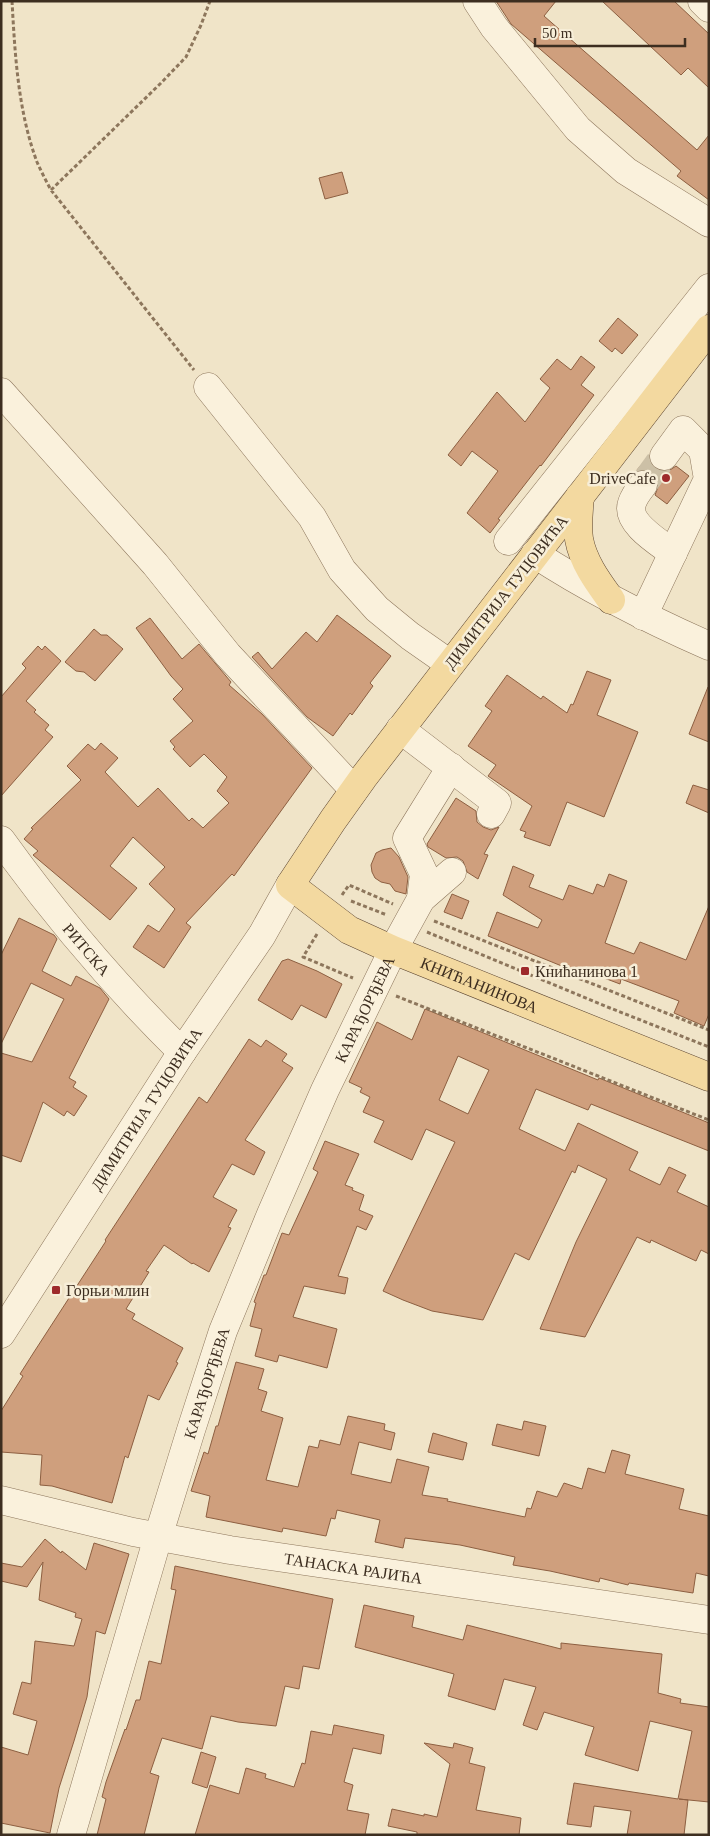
<svg xmlns="http://www.w3.org/2000/svg" width="710" height="1836" font-family="Georgia,serif">
  <style>
    .building { fill: #cf9f7d; stroke: #8d5f41; fill-rule: evenodd }
    .lines { fill: none; stroke-linecap: round; stroke-linejoin: round }
    .minor-tunnel { stroke: #ccc0a6; stroke-width: 28; stroke-dasharray: 28 14; stroke-linecap: butt }
    .minor-casing { stroke: #8d765c; stroke-width: 29 }
    .major-casing { stroke: #5b4430; stroke-width: 29 }
    .path { stroke: #8d765c; stroke-width: 3; stroke-dasharray: 4 2.5; stroke-linecap: butt }
    .minor { stroke: #faf1dc; stroke-width: 28 }
    .major { stroke: #f3d9a0; stroke-width: 28 }
    .poi-dot { fill: #9e2a2b; stroke: #f7eed8; stroke-width: 2 }
    .labels { text-anchor: middle; dominant-baseline: central; stroke-width: 5; stroke-linejoin: round; paint-order: stroke }
    .poi-label { font-size: 16px; fill: #3d2e20; stroke: #f7eed8; text-anchor: start }
    .street-label { font-size: 16px; fill: #3d2e20; stroke: #f7eed8 }
  </style>
  <rect width="100%" height="100%" fill="#f0e4c8"/>
  <path class="building" d="M496 1H556L544 16 697 150 709 135V200L677 176 681 171 511 24Z
    M602 1H674L709 34V88L688 68 681 75Z
    M342 172 348 193 325 199 319 178Z
    M618 318 638 335 622 354 615 348 612 352 599 341Z
    M581 356 595 367 581 385 594 395 541 466 540 465 498 519 500 520 490 533 467 513 498 471 472 451 461 466 448 455 497 392 525 422 550 388 540 379 557 359 571 370Z
    M649 456 650 463 655 469 663 472 670 470 676 466 689 476 667 504 655 495 658 487V480L653 473 646 470H637Z
    M337 615 391 656 370 683 373 686 352 715 350 713 333 736 307 717 252 657 258 652 272 669 306 632 317 642Z
    M150 618 182 659 199 644 231 682 229 685 262 714 312 768 234 876 232 874 186 923 191 927 164 968 133 947 148 925 159 932 175 909 149 884 165 867 133 837 110 866 137 888 110 920 33 855 38 851 24 839 33 829 31 828 81 780 67 766 88 744 95 750 101 743 118 758 105 772 138 807 158 788 189 821 192 818 203 828 229 803 217 791 227 777 204 754 190 767 173 749 175 747 170 741 193 721 173 699 183 689 171 676 136 628Z
    M94 629 101 635H107L123 649 95 681 84 672 76 671 65 662Z
    M38 646 42 650 45 646 61 661 26 701 36 710 34 712 49 725 45 730 53 737 1 796V697L26 668 22 664Z
    M587 671 611 680 597 715 638 732 604 817 567 802 550 846 524 837 526 832 520 830 532 806 488 776 496 765 468 746 492 711 485 706 507 675 541 699 543 696 567 713 571 704 573 705Z
    M708 687H709V742L689 734Z
    M693 785 709 790V813L686 803Z
    M456 798 476 811 477 822 483 827 491 830 499 827 484 854 488 855 478 879 467 872 463 861 457 857 446 858 428 847 427 844Z
    M391 848 399 857 408 877 406 894 395 891 390 884 381 882 375 878 372 872 371 865 376 853 382 850Z
    M513 866 534 875 529 887 563 900 569 885 593 894 597 884 604 887 609 874 627 881 605 943 634 954 640 942 686 960 709 906V1014L704 1026 674 1013 679 1001 621 979 620 984 575 967 574 971 488 936 497 912 538 928 542 920 503 895Z
    M452 894 469 901 462 919 444 912Z
    M19 918 54 935 57 939 42 971 71 986 76 976 100 988 109 999 69 1078 76 1082 73 1087 87 1096 74 1116 67 1111 64 1116 43 1102 21 1162 1 1155V1053L32 1062 64 999 31 983 1 1044V955Z
    M288 959 317 971 342 984 326 1018 301 1005 292 1020 258 1000 282 961Z
    M425 1009 598 1080 599 1078 709 1123V1151L591 1104 588 1110 536 1089 519 1129 565 1151 578 1123 638 1152 629 1170 660 1185 669 1167 686 1175 677 1192 709 1207V1254L701 1250 696 1261 651 1240 650 1243 637 1237 585 1337 540 1329 576 1242 607 1179 578 1165 575 1173 572 1171 529 1260 515 1253 483 1320 432 1311 403 1300 383 1291 455 1142 426 1129 412 1160 374 1142 384 1121 363 1112 370 1097 360 1092 362 1088 349 1082 377 1022 412 1040ZM458 1056 489 1070 468 1114 439 1100Z
    M249 1039 261 1047 266 1040 287 1054 282 1061 293 1068 245 1140 265 1152 254 1175 232 1164 213 1197 237 1210 228 1227 231 1228 209 1272 193 1263 192 1264 164 1245 146 1271 149 1272 126 1309 135 1314 132 1319 183 1348 176 1362 178 1363 159 1400 148 1395 128 1458 125 1456 112 1503 52 1486 40 1485 42 1455 1 1452V1411L23 1376 20 1374 34 1352 106 1241 105 1240 185 1118 199 1097 207 1103Z
    M325 1141 359 1154 345 1185 353 1188 352 1190 364 1195 359 1210 373 1216 366 1230 357 1226 338 1276 348 1278 345 1294 304 1286 293 1317 337 1329 327 1368 279 1355 277 1362 255 1356 262 1329 250 1326 256 1303 254 1302 264 1275H266L282 1233 289 1235 318 1172 313 1169Z
    M236 1362 264 1369 258 1389 267 1392 261 1411 283 1418 266 1480 298 1487 309 1446 318 1448 320 1440 340 1445 348 1416 385 1424 384 1430 395 1433 391 1450 359 1442 351 1474 391 1483 397 1459 429 1467 422 1495 448 1499 447 1501 525 1517 527 1508 531 1509 537 1491 557 1497 564 1483 582 1489 588 1468 605 1473 612 1450 630 1455 625 1474 684 1489 679 1509 709 1516V1576L696 1573 693 1593 629 1583 628 1585 600 1578 599 1582 550 1571 513 1565 515 1557 460 1545 405 1538 403 1548 375 1542 380 1520 337 1510 335 1519 331 1518 326 1536 283 1528 282 1532 206 1517 210 1496 191 1491 204 1452 208 1454 216 1426H218Z
    M524 1421 546 1426 539 1456 492 1445 497 1424 522 1430Z
    M433 1433 467 1443 463 1460 428 1452Z
    M45 1539 61 1553 62 1551 86 1570 94 1543 129 1554 105 1634 96 1631 87 1697 74 1741 59 1788 50 1833 1 1823V1747L28 1755 37 1721 13 1714 22 1682 31 1684 35 1641 74 1646 82 1619 75 1617 76 1613 39 1600 43 1562 27 1587 1 1581V1563L22 1567Z
    M175 1566 333 1599 319 1669 303 1666 299 1689 285 1686 276 1726 238 1722 211 1716 202 1749 162 1738 150 1773 159 1776 144 1835H97L106 1799 102 1797 106 1782 125 1729 126 1730 136 1700H140L149 1661 161 1664 176 1590 171 1589Z
    M364 1605 414 1616 412 1627 463 1640 467 1625 561 1649V1643L662 1654 658 1693 681 1699 680 1703 709 1707V1802L679 1799 688 1800 684 1835H627L631 1811 594 1806 591 1827 567 1824 574 1783 678 1799 692 1731 650 1721 638 1771 585 1755 594 1727 544 1712 537 1730 523 1725 536 1687 504 1679 495 1710 448 1696 454 1674 355 1647Z
    M334 1725 384 1735 381 1754 353 1748 344 1782 353 1785 347 1810 369 1814 365 1835H195L210 1785 239 1794 246 1768 266 1774 265 1778 294 1787 302 1763 305 1764 311 1731 332 1735Z
    M424 1743 453 1748 454 1743 473 1748 469 1763 485 1767 476 1810 521 1818 519 1835H417V1832L388 1826 392 1809 424 1816V1814L437 1817 450 1764Z
    M201 1752 216 1757 207 1788 192 1783Z"/>
  <g class="lines">
    <path class="minor-tunnel" d="M643 485 664 456"/>
    <defs>
      <g id="minor">
        <path d="M477 1 494 27 578 129 626 171 709 223"/>
        <path d="M702 1 709 8"/>
        <path d="M208 387 312 517 342 570 377 609 410 636 450 664"/>
        <path d="M1 392 155 564 228 655 354 790"/>
        <path d="M643 485C639 490 634 497 632 503 625 523 660 543 673 553"/>
        <path d="M508 541 709 288"/>
        <path d="M535 554C590 590 648 619 709 646"/>
        <path d="M643 616 708 479 703 450 683 430 664 456"/>
        <path d="M400 729 497 803 491 814"/>
        <path id="s1" d="M1 840C55 915 116 987 182 1052"/>
        <path d="M421 899 424 874 407 838 451 767"/>
        <path id="s2" d="M1 1334 182 1052 262 935 290 885"/>
        <path id="s3" d="M1 1500 133 1532 230 1550 709 1620"/>
        <path id="s4" d="M71 1835 158 1537 191 1430 223 1331 271 1214 325 1090 393 950 421 899 452 872"/>
      </g>
      <g id="major">
        <path id="s5" d="M709 329 363 778 333 820 290 885 349 930 393 950 709 1077"/>
        <path d="M580 496C579 509 577 525 579 539 583 562 598 582 611 600"/>
      </g>
    </defs>
    <use href="#minor" class="minor-casing"/>
    <use href="#major" class="major-casing"/>
    <path class="path" d="M12 1C15 55 18 111 37 162 41 171 46 181 51 190L194 370
      M51 190 161 83 186 57 201 25 210 1
      M342 895 349 885 393 904
      M351 901 387 915
      M434 921 709 1030
      M427 932 610 1008 709 1047
      M317 934 303 957 353 978
      M396 996 709 1120"/>
    <use href="#minor" class="minor"/>
    <use href="#major" class="major"/>
  </g>
  <g class="poi-dot">
    <circle cx="666" cy="478" r="5"/>
    <rect x="520" y="966" width="10" height="10" rx="2.5"/>
    <rect x="51" y="1285" width="10" height="10" rx="2.5"/>
  </g>
  <g class="labels">
    <g class="poi-label">
      <text x="656" y="478" text-anchor="end">DriveCafe</text>
      <text x="535" y="971">Книћанинова 1</text>
      <text x="66" y="1290">Горњи млин</text>
    </g>
    <g class="street-label">
      <text transform="translate(506 592) rotate(-52)">ДИМИТРИЈА ТУЦОВИЋА</text>
      <text stroke="none"><textPath href="#s1" startOffset="139">РИТСКА</textPath></text>
      <text stroke="none"><textPath href="#s5" startOffset="912">КНИЋАНИНОВА</textPath></text>
      <text stroke="none"><textPath href="#s4" startOffset="878">КАРАЂОРЂЕВА</textPath></text>
      <text stroke="none"><textPath href="#s2" startOffset="268">ДИМИТРИЈА ТУЦОВИЋА</textPath></text>
      <text stroke="none"><textPath href="#s4" startOffset="472">КАРАЂОРЂЕВА</textPath></text>
      <text stroke="none"><textPath href="#s3" startOffset="359">ТАНАСКА РАЈИЋА</textPath></text>
    </g>
  </g>
  <rect width="710" height="1836" fill="none" stroke="#3d2e20" stroke-width="5"/>
  <path d="M535 38v8h150v-8" fill="none" stroke="#3d2e20" stroke-width="2.5"/>
  <text x="542" y="38" font-size="15" fill="#3d2e20" stroke="#f7eed8" stroke-width="4" paint-order="stroke">50 m</text>
</svg>
